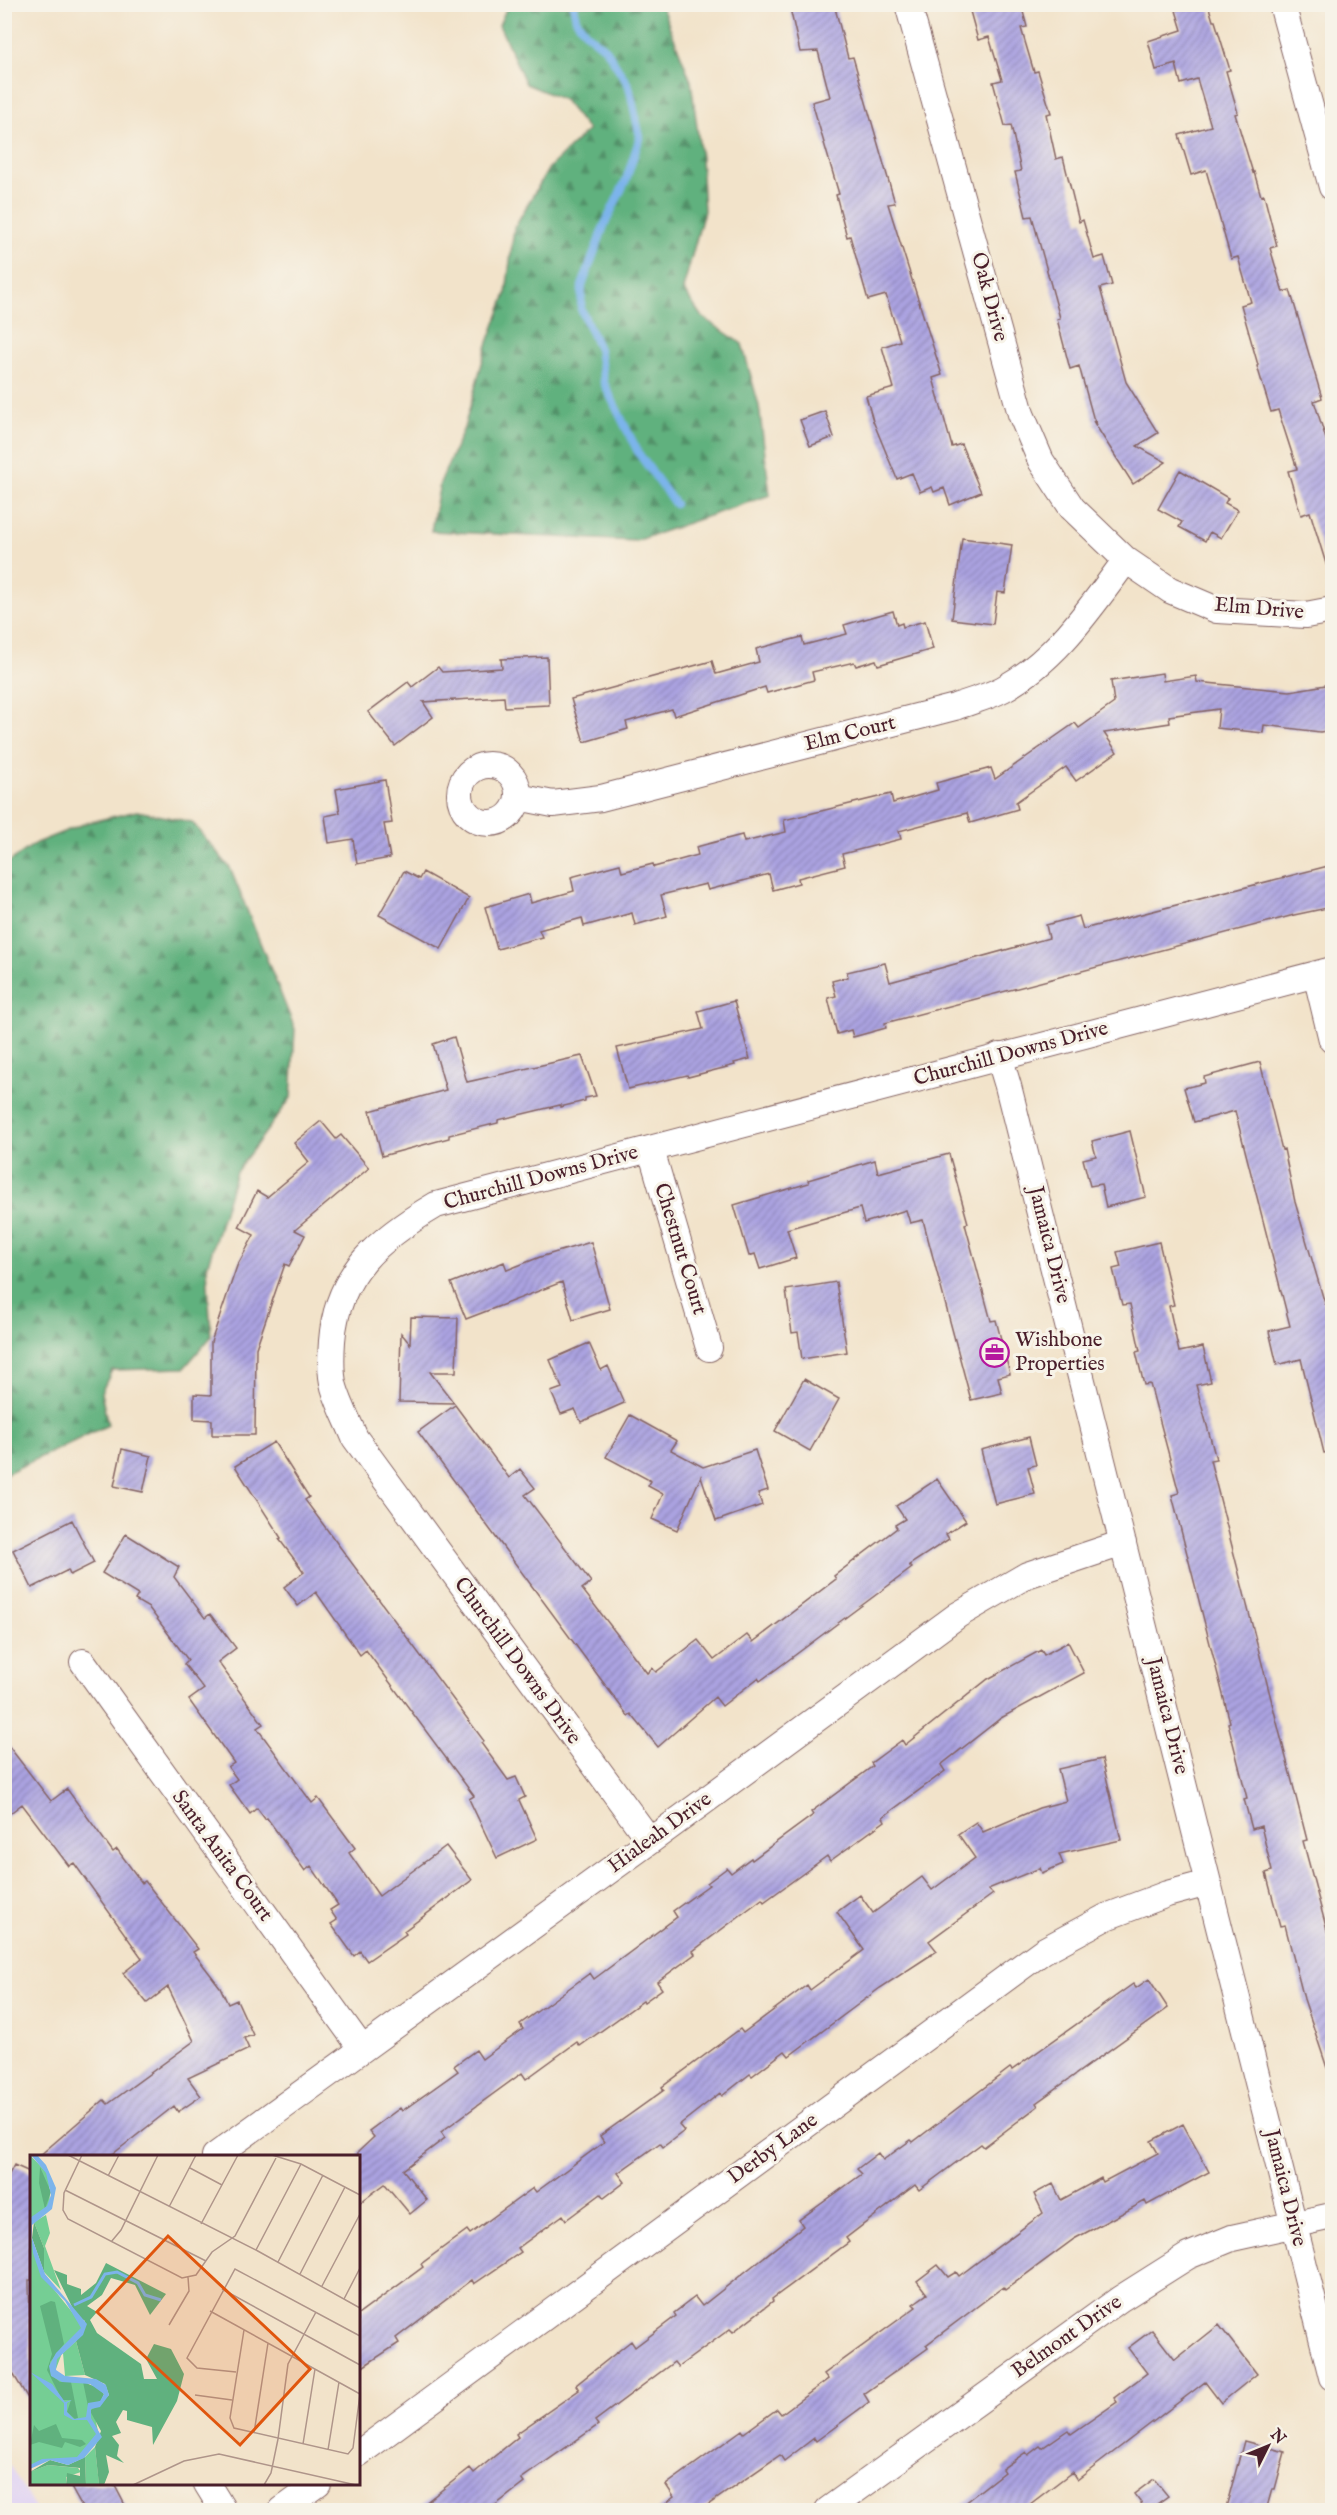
<svg xmlns="http://www.w3.org/2000/svg" width="1337" height="2515" font-family="'IM FELL English',serif">
  <style>
    .built { fill: #e1d4f3 }
    .forest { fill: url(#forest-firs); stroke: #556854; stroke-width: 1.5 }
    .lines { fill: none; stroke-linecap: round; stroke-linejoin: round }
    .stream { stroke: #7cb4eb; stroke-width: 8 }
    .building { fill: url(#building-hatch) }
    .minor-casing { stroke: #856463; stroke-width: 28 }
    .minor { stroke: #fff; stroke-width: 26 }
    .labels { text-anchor: middle; dominant-baseline: central; stroke-width: 6; stroke-linejoin: round; paint-order: stroke }
    .street-label { font-size: 21px; fill: #4a1f2b; stroke: #f7f3e8 }
    .poi-label { font-size: 21px; fill: #4a1f2b; stroke: #f7f3e8; text-anchor: start }
    .inset-river { fill: none; stroke: #7cb4eb; stroke-width: 3 }
    .inset-road { fill: none; stroke: #af958a; stroke-width: 1.5 }
    .view { fill: #e0560e; fill-opacity: 0.15; stroke: #e0560e; stroke-width: 3 }
    .inset-edge { fill: none; stroke: #4a1f2b; stroke-width: 3 }
  </style>
  <defs>
    <pattern id="forest-firs" width="22" height="20" patternUnits="userSpaceOnUse" patternTransform="scale(1.5)"><rect width="22" height="20" fill="#60b17e"/><path d="M5 1l3.5 6h-7zM16 11l3.5 6h-7z" fill="#518f67"/></pattern>
    <pattern id="building-hatch" width="6" height="6" patternUnits="userSpaceOnUse" patternTransform="scale(1.5)"><rect width="6" height="6" fill="#aba3e1"/><path d="M-1 1l2-2M0 6l6-6M5 7l2-2" fill="none" stroke="#8d84b7"/></pattern>
  </defs>
  <rect width="100%" height="100%" fill="#f7f3e8"/>
  <filter id="ink" filterUnits="userSpaceOnUse"><feTurbulence type="fractalNoise" baseFrequency=".0167" numOctaves="2"/><feDisplacementMap in="SourceGraphic" scale="12" xChannelSelector="R" yChannelSelector="G"/><feConvolveMatrix kernelMatrix="1 2 1 2 8 2 1 2 1" color-interpolation-filters="sRGB"/></filter>
  <filter id="wash" filterUnits="userSpaceOnUse"><feTurbulence type="fractalNoise" baseFrequency=".008" numOctaves="4" result="noise"/><feDisplacementMap in="SourceGraphic" scale="24" xChannelSelector="R" yChannelSelector="G"/><feGaussianBlur stdDeviation="1.35" result="paint"/><feColorMatrix in="noise" values="0 0 0 0 0 0 0 0 0 0 0 0 0 0 0 0 0 1.4 0 .05"/><feComposite in="paint" operator="in"/></filter>
  <g filter="url(#wash)">
    <rect width="100%" height="100%" fill="#f2e3ca"/>
    <path class="built" d="M5 2457 31 2502 36 2510H5Z"/>
    <path class="forest" d="M508 5H661L691 81 701 158 704 211 683 289 701 316 742 344 759 406 770 495 636 541 431 531 440 483 464 428 487 345 506 294 514 228 549 168 588 130 564 100 526 84 499 25Z
      M137 811 192 822 230 868 295 1029 291 1098 236 1172 207 1267 211 1337 184 1368 112 1370 101 1393 108 1425 5 1474V865L36 843 86 823Z"/>
    <g class="lines">
      <path class="stream" d="M573 4 576 19 586 33 606 49 629 86 640 137 626 180 604 226 582 286 581 309 599 349 604 383 624 424 639 454 675 504"/>
    </g>
    <g id="blocks">
      <path class="building" d="M789 4H834L848 58 853 57 895 203 888 204 942 375 933 378 952 447 961 444 981 492 950 505 944 488 934 492 932 487 920 492 912 473 897 479 873 421 866 396 894 388 882 347 900 341 886 295 868 300 850 236 847 237 836 195 839 194 812 102 830 97 818 51 800 52Z
        M968 4H1021L1027 27 1021 28 1034 72 1038 71 1051 113 1046 114 1056 159 1063 157 1079 222 1083 220 1094 259 1104 256 1112 285 1100 288 1126 382 1158 433 1137 446 1166 462 1133 484 1093 421 1096 423 1093 417 1079 366 1070 369 1057 319 1060 318 1032 216 1026 217 1015 172 1021 171 1011 125 1005 126 993 82 1002 80 989 37 978 40Z
        M1174 4H1208L1213 21H1215L1230 70 1226 71 1238 113 1235 114 1253 173 1254 172 1261 196 1264 195 1277 246 1270 248 1283 292 1290 290 1322 398 1314 401 1332 458V566L1327 567 1310 512 1301 515 1288 471 1297 469 1278 410 1271 412 1257 366 1258 365 1241 305 1251 302 1238 257 1231 259 1206 170 1191 175 1179 135 1211 126 1197 79 1181 84 1176 64 1156 70 1148 41 1182 30Z
        M825 411 834 437 810 446 800 420Z
        M1180 470 1228 498 1225 503 1238 510 1221 538 1210 532 1205 541 1179 527 1182 522 1158 509Z
        M962 538 1012 545 1005 593 997 592 993 624 952 619Z
        M893 611 897 625 902 623 903 627 925 621 933 649 878 665 876 660 856 666 854 662 812 672 814 680 767 693 765 687 674 716 672 709 626 722 628 729 584 742 571 699 712 661 716 674 759 662 756 649 802 637 804 645 847 634 844 625Z
        M547 657 549 705 505 707 504 697 423 702 433 717 395 746 368 712 408 682 412 687 438 667 442 672 502 668 501 659Z
        M1162 673 1163 681 1196 676 1197 682 1290 691 1332 684V730L1320 732 1264 725 1263 733 1217 728 1219 709 1169 716 1170 723 1104 733 1117 752 1076 781 1066 767 1016 802 1018 809 970 823 967 813 899 831 901 839 842 854 845 866 798 878 799 883 773 890 769 874 708 890 706 884 661 895 667 916 635 925 632 913 584 926 582 918 539 930 542 937 497 949 485 907 529 894 531 903 574 891 571 877 620 864 622 872 653 864 654 867 698 855 696 847 742 835 744 842 786 832 784 820 891 794 893 803 938 790 936 783 991 768 995 779 1075 723 1079 728 1114 703 1111 681Z
        M385 780 392 823 384 824 390 858 357 864 353 839 329 843 325 816 340 813 336 789Z
        M1332 865V907L1294 915 885 1023 886 1028 853 1037 851 1030 837 1034 828 998 836 996 832 981 848 977 847 972 885 963 890 982 1049 938 1046 925 1079 916 1083 929Z
        M404 871 419 879 423 872 469 898 441 949 379 915Z
        M734 1001 750 1059 734 1063 735 1065 688 1077 687 1075 628 1089 617 1048 703 1029 698 1011Z
        M454 1037 467 1082 582 1056 596 1096 585 1098V1101L560 1107V1105L498 1120V1123L449 1135V1138L382 1156 370 1111 446 1090 433 1044Z
        M1260 1062 1282 1150 1284 1149 1295 1202 1325 1304 1332 1303V1452L1324 1453 1301 1359 1277 1365 1269 1331 1290 1326 1235 1111 1194 1122 1184 1088 1205 1083 1204 1077Z
        M321 1121 336 1139 341 1135 369 1168 295 1230 305 1235 289 1266 285 1264 256 1348 255 1435H212V1420L194 1419V1394L211 1395V1342L237 1266 254 1235 239 1227 257 1191 267 1197 309 1162 294 1143Z
        M1130 1131 1146 1197 1106 1207 1101 1184 1090 1186 1083 1159 1096 1156 1092 1141Z
        M949 1154 968 1223 965 1224 991 1321 996 1320 1010 1374 998 1377 1002 1393 971 1400 923 1220 910 1223 906 1210 864 1223 860 1208 787 1229 796 1258 760 1269 755 1254 749 1256 734 1205 809 1183 808 1180 875 1160 878 1173Z
        M591 1242 610 1309 573 1320 562 1282 466 1319 451 1283 504 1262 507 1270 540 1257Z
        M1159 1242 1174 1305 1169 1306 1179 1352 1203 1347 1211 1382 1196 1385 1216 1459 1210 1460 1307 1840 1303 1841 1332 1949V2067L1327 2068 1304 1999 1285 1925 1280 1926 1266 1873 1272 1871 1261 1826 1252 1829 1244 1799 1247 1798 1228 1723 1230 1722 1172 1495 1179 1493 1150 1384 1144 1385 1136 1352 1140 1351 1130 1304 1122 1305 1113 1269 1121 1267 1117 1252Z
        M836 1282 847 1352 802 1359 798 1332 792 1333 786 1290Z
        M411 1317 458 1318 456 1372H430L454 1403 399 1402 401 1333 410 1344Z
        M589 1343 601 1370 608 1366 624 1403 581 1422 575 1409 561 1414 551 1392 562 1388 550 1360Z
        M804 1379 839 1399 810 1451 775 1431Z
        M455 1405 509 1478 520 1469 535 1488 525 1495 591 1582 582 1589 647 1673 652 1668 656 1672 698 1640 714 1660 747 1635 753 1642 836 1579 834 1576 897 1528 895 1525 905 1519 896 1506 937 1479 966 1521 946 1534 949 1539 909 1565 912 1568 779 1667 760 1681 758 1678 722 1706 715 1697 658 1747 631 1714 628 1716 418 1432Z
        M630 1415 677 1441 671 1450 703 1467 755 1450 768 1490 758 1493 762 1505 716 1521 701 1476 677 1530 652 1519 663 1494 648 1486 651 1481 606 1457Z
        M1029 1437 1036 1465 1028 1467 1035 1494 995 1504 981 1450Z
        M274 1442 309 1497 305 1500 484 1741 481 1743 508 1780 516 1777 525 1797 519 1800 537 1839 497 1858 469 1799 474 1796 366 1650 360 1655 316 1592 298 1606 284 1587 304 1572 279 1539 281 1538 235 1466Z
        M122 1449 151 1456 143 1492 114 1486Z
        M72 1520 94 1563 70 1575 68 1570 32 1588 13 1550Z
        M126 1534 179 1567 174 1577 205 1618 210 1614 236 1648 218 1662 263 1724 257 1728 312 1803 318 1798 355 1848 349 1853 379 1896 446 1846 472 1880 404 1931 406 1934 367 1961 360 1951 354 1956 331 1924 337 1920 330 1910 338 1905 311 1866 305 1871 267 1818 265 1819 257 1808 250 1814 229 1785 237 1779 228 1767 234 1763 189 1700 204 1689 184 1664 188 1660 149 1608 135 1600 138 1595 102 1573Z
        M1068 1642 1084 1673 1001 1718 941 1765 945 1771 883 1817 885 1821 830 1861 827 1856 764 1902 762 1899 693 1951 695 1954 657 1982 662 1989 644 2002 643 2001 580 2046 577 2042 526 2079 522 2073 441 2132 445 2138 403 2170 427 2200 410 2214 385 2184 358 2204V2152L374 2137 369 2131 400 2108 402 2111 458 2071 454 2066 476 2050 482 2059 523 2029 520 2024 542 2008 590 1973 594 1979 677 1917 673 1911 709 1885 707 1883 727 1868 731 1873 751 1858 752 1860 813 1815 811 1812 873 1766 871 1763 902 1740 905 1745 988 1679 1041 1650 1044 1655Z
        M4 1740 51 1801 67 1789 113 1852 117 1849 142 1883 145 1881 198 1949 193 1952 220 1987 228 2004 237 2000 253 2035 244 2038 249 2049 188 2078 201 2096 178 2112 174 2106 109 2157H38L104 2100 108 2104 194 2041 168 1987 147 2003 123 1973 142 1958 74 1863 69 1866 22 1804 4 1818Z
        M1102 1759 1121 1840 1059 1854 1063 1864 1042 1873 1040 1868 988 1889 993 1894 929 1941 937 1951 880 1988 789 2056 785 2051 752 2076 750 2074 722 2096 720 2093 679 2125 684 2131 663 2147 660 2143 618 2173 625 2182 604 2198 601 2194 566 2220 563 2215 518 2248 521 2252 474 2284 472 2280 396 2338 399 2343 358 2370V2315L423 2267 421 2264 467 2230 470 2234 533 2188 536 2192 604 2142 600 2136 664 2090 662 2087 740 2029 743 2033 807 1985 810 1990 864 1950 837 1912 860 1895 873 1913 922 1877 932 1890 975 1858 958 1834 976 1822 983 1832 1039 1808 1066 1801 1058 1769Z
        M1149 1979 1168 2008 1036 2103 1038 2106 984 2147 981 2144 919 2190 915 2185 846 2238 849 2242 772 2299 773 2301 733 2332 730 2329 678 2367 674 2362 595 2421 598 2425 521 2479 524 2483 488 2511H415L470 2468 474 2473 518 2437 516 2434 579 2390 576 2385 631 2341 635 2347 676 2316 674 2313 695 2297 702 2306 803 2226 799 2220 862 2174 857 2169 878 2153 883 2160 911 2140 913 2142 1010 2068 1012 2070 1133 1984 1136 1988Z
        M1183 2124 1209 2172 1147 2205 1145 2201 1074 2239 1005 2290 1003 2287 926 2345 928 2348 864 2394 869 2402 816 2441 814 2438 784 2461 780 2455 699 2511H656L674 2497 666 2485 742 2430 744 2433 777 2409 781 2414 828 2379 824 2374 916 2307 913 2304 927 2294 917 2281 938 2265 948 2277 956 2272 959 2276 1043 2213 1034 2194 1053 2184 1061 2200 1101 2178 1103 2182 1158 2153 1151 2141Z
        M14 2165 32 2173V2280H29L32 2405 4 2359V2184Z
        M1219 2325 1257 2374 1221 2403 1205 2382 1077 2480 1072 2472 1021 2511H954L1004 2472 1002 2469 1026 2452 1028 2455 1040 2446 1042 2448 1068 2430 1071 2434 1117 2402 1114 2398 1147 2373 1128 2348 1152 2330 1175 2360Z
        M1244 2441 1285 2452 1275 2489H1272L1266 2511H1225Z
        M1154 2479 1168 2496 1147 2511 1134 2494Z
        M69 2484H114L128 2511H84Z"/>
    </g>
  </g>
  <g filter="url(#ink)">
    <use href="#blocks" fill-opacity="0" stroke="#856463" stroke-width="1.5"/>
    <g class="lines">
      <defs>
        <path id="minor" d="M908 4 1021 414 1041 461 1072 508 1126 560 1170 590 1217 610 1306 615 1332 610
          M1282 4 1332 187
          M460 794a29 29 0 1 1 58 0a29 29 0 1 1-58 0Z
          M518 797 553 804 601 798 955 707C971 701 988 697 1003 689 1057 659 1090 608 1126 560
          M1316 974 1332 1040
          M999 1056 1008 1086 1332 2377
          M651 1150 709 1348
          M83 1662 362 2049
          M650 1841 355 1438C348 1421 339 1404 334 1387 330 1372 331 1356 332 1341 337 1272 380 1238 436 1205L1332 970
          M215 2156 650 1841 958 1615 1027 1575 1123 1543
          M358 2454 1043 1951 1106 1917 1167 1894 1208 1883
          M207 2484 223 2510
          M282 2510 318 2484
          M828 2510 1120 2299 1188 2256 1232 2238 1332 2216"/>
      </defs>
      <use href="#minor" class="minor-casing"/>
      <use href="#minor" class="minor"/>
    </g>
  </g>
  <defs>
    <symbol id="office-ring" viewBox="-11 -11 22 22"><circle r="9.5" fill="#f7f3e8" stroke="#b5179e" stroke-width="1.5"/><path d="M-6-3h4V-5.5h4V-3h4V5H-6ZM-1-4.5V-3h2v-1.5ZM-6 0V1H6V0Z" fill="#b5179e"/></symbol>
  </defs>
  <g fill-rule="evenodd">
    <use href="#office-ring" x="978" y="1336" width="33" height="33"/>
  </g>
  <g class="labels">
    <g class="street-label">
      <text transform="translate(989 297) rotate(75)">Oak Drive</text>
      <text transform="translate(1259 609) rotate(5)">Elm Drive</text>
      <text transform="translate(850 734) rotate(-14)">Elm Court</text>
      <text transform="translate(1011 1054) rotate(-15)">Churchill Downs Drive</text>
      <text transform="translate(541 1178) rotate(-15)">Churchill Downs Drive</text>
      <text transform="translate(1049 1245) rotate(76)">Jamaica Drive</text>
      <text transform="translate(680 1249) rotate(73)">Chestnut Court</text>
      <text transform="translate(517 1661) rotate(54)">Churchill Downs Drive</text>
      <text transform="translate(1167 1716) rotate(76)">Jamaica Drive</text>
      <text transform="translate(660 1833) rotate(-36)">Hialeah Drive</text>
      <text transform="translate(222 1856) rotate(54)">Santa Anita Court</text>
      <text transform="translate(773 2149) rotate(-36)">Derby Lane</text>
      <text transform="translate(1285 2188) rotate(76)">Jamaica Drive</text>
      <text transform="translate(1067 2337) rotate(-35)">Belmont Drive</text>
    </g>
    <g class="poi-label">
      <text x="1015" y="1340">Wishbone<tspan x="1015" dy="24">Properties</tspan></text>
    </g>
  </g>
  <g transform="translate(30 2155)">
    <rect width="330" height="330" fill="#f2e3ca"/>
    <path d="M0 0 19 20 20 51 0 68ZM16 60 20 78 15 91 31 135 14 117V93L4 67ZM0 80 14 122 54 172 34 193 24 219 57 225 68 276 62 292 44 306 22 304 0 312ZM46 186 55 220 35 221 33 198ZM65 292 69 329 56 330 55 302ZM18 310 48 313 51 317 36 322V330H0V317Z" fill="#75ce94"/>
    <path d="M10 12 21 37 15 54 9 28ZM4 67 14 93V117L2 83ZM76 108 136 139 120 160 105 130 81 123 72 140 57 151 67 157 60 165 67 178 111 209 114 224H127L116 204 124 189 141 194 154 219 147 246 123 290 122 272 97 265V256L93 255 86 267 91 278 82 281 89 290 87 301 94 308 76 300 79 317 74 330H69L65 292 71 276 60 256 79 240 75 229 55 220 46 186 55 166 46 160 24 115 37 120V129L51 134V140L66 128ZM21 146 25 147 34 189 20 207 21 220 30 227H41L48 263 45 264 37 257 41 245H32L17 215 22 199 10 151ZM53 227 69 233 74 239 71 246 58 251ZM26 269 32 283 52 285 56 289 50 292 35 287 32 293 9 287 0 290 4 270 9 276ZM55 302 56 330H36L37 318 50 321V313L18 310 0 317 20 305 38 310Z" fill="#60b17e"/>
    <path d="M1 0H7L16 10 26 33 22 54 2 70V83L15 119 57 169 53 180 27 204 26 215 35 221 66 224 76 230 79 240 70 252 61 254V263L72 282 54 303 38 310 20 305 0 314V310L12 304 47 302 66 279 57 265H43L34 260V248L0 217 22 229 35 247 42 245 37 248V257L44 264 56 262 58 248 70 246 74 239 60 229 32 227 21 221 19 211 26 198 51 173 35 146 11 122 3 98 0 63 17 51 21 40 16 18Z" fill="#7cb4eb"/>
    <path class="inset-river" d="M44 150 61 142 75 119 87 117 108 128 115 140 131 145"/>
    <path class="inset-road" d="M38 0 226 95 330 153M52 0 34 38 33 55 38 64 152 123 166 120 182 97 205 81 246 3M242 0 271 9 330 40M160 13 192 30M78 21 89 0M35 35 176 106M139 52 166 0M171 69 208 0M81 87 91 75 128 0M226 95 271 9M248 107 293 20M270 119 315 32M292 131 330 59M192 134 330 210M314 144 330 113M180 156 330 239M139 170 159 136 158 122M214 175 200 263 204 273 318 299 323 293 330 239M206 217 167 213 157 203 205 114 330 181M165 240 202 245M224 278 238 188M273 289 285 214M298 295 309 227M103 330 154 306 189 299 326 330M234 330 241 318 248 284 258 209 286 157"/>
    <path class="view" d="M138 81 280 214 210 290 67 157Z"/>
    <rect width="330" height="330" class="inset-edge"/>
  </g>
  <rect width="1337" height="2515" fill="none" stroke="#f7f3e8" stroke-width="24"/>
  <g transform="translate(1268 2446) rotate(47)" stroke="#f7f3e8" stroke-width="4.5" paint-order="stroke">
  <path d="M0-4.5L10 22L0 15L-10 22Z" fill="#4a1f2b"/>
  <text y="-9" font-size="16" font-weight="bold" text-anchor="middle" fill="#4a1f2b">N</text>
  </g>
</svg>
